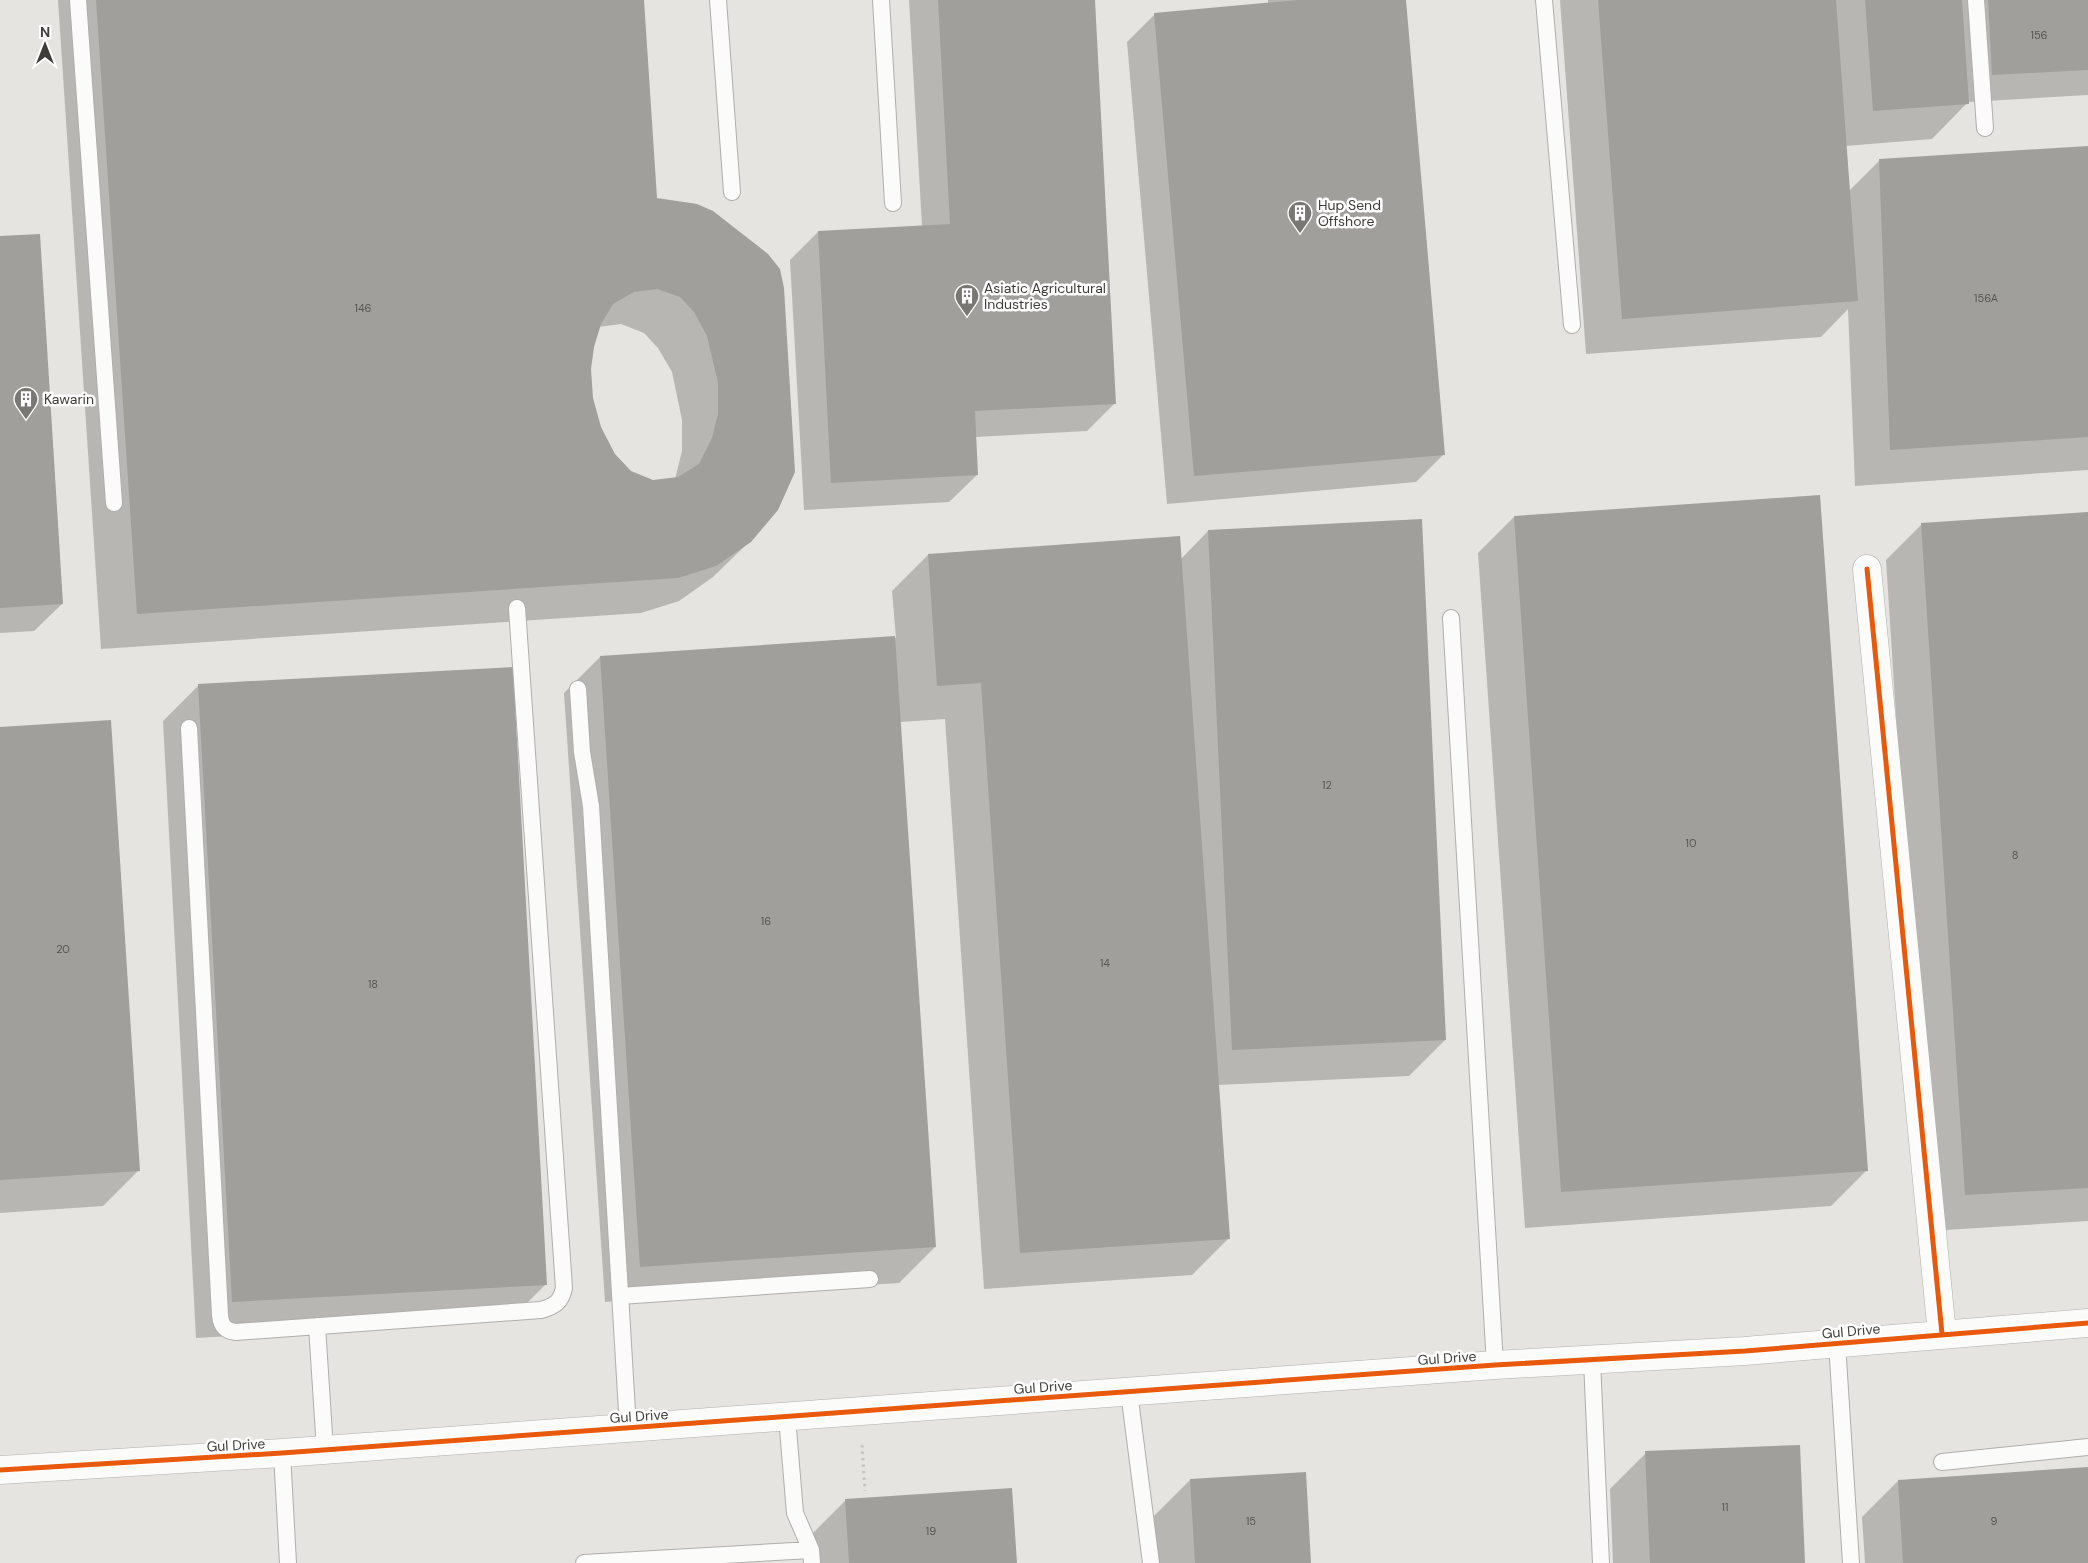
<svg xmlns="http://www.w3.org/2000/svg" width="2088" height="1563" font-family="'DM Sans',sans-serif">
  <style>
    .shadow { fill: #0003; fill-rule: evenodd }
    .building { fill: #a09f9c; fill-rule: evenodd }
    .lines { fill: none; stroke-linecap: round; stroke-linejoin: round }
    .service-casing { stroke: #afaeab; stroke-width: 18 }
    .minor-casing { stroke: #afaeab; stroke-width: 29 }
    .path { stroke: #c5c5c4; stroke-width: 3; stroke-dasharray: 2.5 4; stroke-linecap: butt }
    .service { stroke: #fbfbfa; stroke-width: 16 }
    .minor { stroke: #fbfbfa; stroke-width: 28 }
    .cycleway-casing { stroke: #fff; stroke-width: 8 }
    .cycleway { stroke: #e8590c; stroke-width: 5 }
    .labels { text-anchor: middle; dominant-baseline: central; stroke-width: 5; stroke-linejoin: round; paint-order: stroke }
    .number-label { font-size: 11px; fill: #565652 }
    .poi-label { font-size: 14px; fill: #3e3d39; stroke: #fff; text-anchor: start }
    .street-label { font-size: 14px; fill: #3e3d39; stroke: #fff }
  </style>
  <rect width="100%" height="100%" fill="#e5e4e0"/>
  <path class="shadow" d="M58 0H642L656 199 696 205 750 541 713 577 679 601 641 613 101 649ZM621 324 644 333 658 348 672 372 682 420V451L675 479 652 481 630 472 614 454 599 427 592 398 590 369 593 346 598 327Z
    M909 0H1094L1115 403 1087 431 975 437 977 475 949 502 804 510 790 260 818 232 922 226Z
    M1268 0H1404L1444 454 1416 482 1167 504 1127 42 1154 15 1268 5Z
    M1560 0H2088V95L1968 102 1932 139 1845 146 1849 191 1880 160 2088 147V470L1855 486 1848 309 1821 337 1586 354Z
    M0 238 62 604 34 631 0 633Z
    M2088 514V1221L1929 1231 1886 560 1922 524Z
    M1514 517 1867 1170 1831 1206 1525 1228 1478 553Z
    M1208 531 1445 1040 1409 1076 1217 1085 1228 1239 1192 1275 984 1289 945 719 900 722 935 1247 899 1283 605 1302 564 693 600 657 896 638 892 591 928 555 1181 559Z
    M199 685 546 1284 510 1320 196 1338 163 721Z
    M0 729 139 1170 103 1206 0 1213Z
    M1646 1453 1804 1563H1613L1610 1489Z
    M2088 1468V1563H1865L1862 1517 1898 1481Z
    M1190 1480 1310 1563H1157L1154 1516Z
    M846 1500 1016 1563H811L810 1536Z"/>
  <path class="building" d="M96 0H644L657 198 697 204 713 211 768 254 780 269 784 288 795 472 778 510 751 542 716 566 678 578 137 614ZM657 289 680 297 694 312 707 336 718 383V414L712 438 699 464 678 477 653 480 631 471 615 454 601 427 593 398 591 369 594 347 601 324 613 304 634 292Z
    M938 0H1095L1116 404 975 411 978 475 831 483 818 231 950 224Z
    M1298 0H1406L1445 455 1194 476 1154 13Z
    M1598 0H1836L1858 301 1622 319Z
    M1865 0H1962L1969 104 1873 111Z
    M1988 0H2088V70L1992 75Z
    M2088 146V437L1890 450 1879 159Z
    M40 234 63 604 0 608V236Z
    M1820 495 1868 1171 1561 1192 1514 516Z
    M2088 512V1188L1965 1195 1921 523Z
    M1422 519 1446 1040 1232 1050 1208 530Z
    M1180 536 1230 1239 1020 1253 981 683 937 686 928 554Z
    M895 636 936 1247 640 1267 600 656Z
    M513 667 547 1285 232 1302 198 684Z
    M111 720 140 1171 0 1180V727Z
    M1800 1445 1805 1563H1650L1645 1451Z
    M2088 1467V1563H1903L1898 1480Z
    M1306 1472 1311 1563H1195L1190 1479Z
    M1012 1488 1017 1563H849L845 1499Z"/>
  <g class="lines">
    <defs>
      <path id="service" d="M78 0 114 503
        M718 0 732 192
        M881 0 893 203
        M1544 0 1572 325
        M1976 0 1985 128
        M1451 618 1495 1365
        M578 689 582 752 591 806 628 1428
        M189 728 220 1315C221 1326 225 1331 236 1332L541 1310C555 1306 561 1302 564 1288L517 608
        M620 1296 870 1279
        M317 1326 325 1450
        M1837 1343 1851 1563
        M1592 1361 1601 1563
        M1129 1392 1151 1563
        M787 1417 795 1513 811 1550 812 1563
        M282 1453 288 1563
        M1942 1462 2088 1447
        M584 1563 811 1550"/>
      <path id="minor" d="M1867 569 1942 1334
        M0 1470 282 1453 1495 1365 1745 1351 2088 1323"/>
    </defs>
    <use href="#service" class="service-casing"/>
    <use href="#minor" class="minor-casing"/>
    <path class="path" d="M862 1445 865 1491"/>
    <use href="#service" class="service"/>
    <use href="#minor" class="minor"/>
    <defs>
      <path id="cycleway" d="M1867 569 1942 1334
        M0 1470 282 1453 1495 1365 1745 1351 2088 1323"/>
    </defs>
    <use href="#cycleway" class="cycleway-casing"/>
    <use href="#cycleway" class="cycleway"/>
  </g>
  <defs>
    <symbol id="building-pin" viewBox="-11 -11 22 30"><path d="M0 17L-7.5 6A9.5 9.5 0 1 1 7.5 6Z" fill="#787773" stroke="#fff"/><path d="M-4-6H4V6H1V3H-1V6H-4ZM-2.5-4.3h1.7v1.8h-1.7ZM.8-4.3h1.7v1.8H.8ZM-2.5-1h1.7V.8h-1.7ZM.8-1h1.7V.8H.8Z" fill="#fff"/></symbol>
  </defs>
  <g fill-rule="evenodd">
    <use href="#building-pin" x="1286" y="199" width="28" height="38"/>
    <use href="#building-pin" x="953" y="282" width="28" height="38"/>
    <use href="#building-pin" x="12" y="385" width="28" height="38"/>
  </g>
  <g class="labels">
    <g class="number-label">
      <text x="2039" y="35">156</text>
      <text x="1986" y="298">156A</text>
      <text x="363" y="308">146</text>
      <text x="1327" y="785">12</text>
      <text x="1691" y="843">10</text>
      <text x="2015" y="855">8</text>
      <text x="766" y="921">16</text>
      <text x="63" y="949">20</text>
      <text x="1105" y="963">14</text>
      <text x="373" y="984">18</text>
      <text x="1725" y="1507">11</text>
      <text x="1251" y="1521">15</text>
      <text x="1994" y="1521">9</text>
      <text x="931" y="1531">19</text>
    </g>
    <g class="poi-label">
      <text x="1318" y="205">Hup Send<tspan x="1318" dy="16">Offshore</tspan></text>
      <text x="984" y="288">Asiatic Agricultural<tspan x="984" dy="16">Industries</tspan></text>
      <text x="44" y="399">Kawarin</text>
    </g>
    <g class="street-label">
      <text transform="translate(1851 1331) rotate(-5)">Gul Drive</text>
      <text transform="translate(1447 1358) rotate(-4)">Gul Drive</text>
      <text transform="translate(1043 1387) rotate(-4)">Gul Drive</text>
      <text transform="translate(639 1416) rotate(-4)">Gul Drive</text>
      <text transform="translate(236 1445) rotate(-3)">Gul Drive</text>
    </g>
  </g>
  <g transform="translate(45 45)" stroke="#ffffff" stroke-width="4" paint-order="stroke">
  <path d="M0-4L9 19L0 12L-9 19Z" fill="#3e3d39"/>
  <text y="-8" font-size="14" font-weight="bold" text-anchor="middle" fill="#3e3d39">N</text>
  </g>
</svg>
